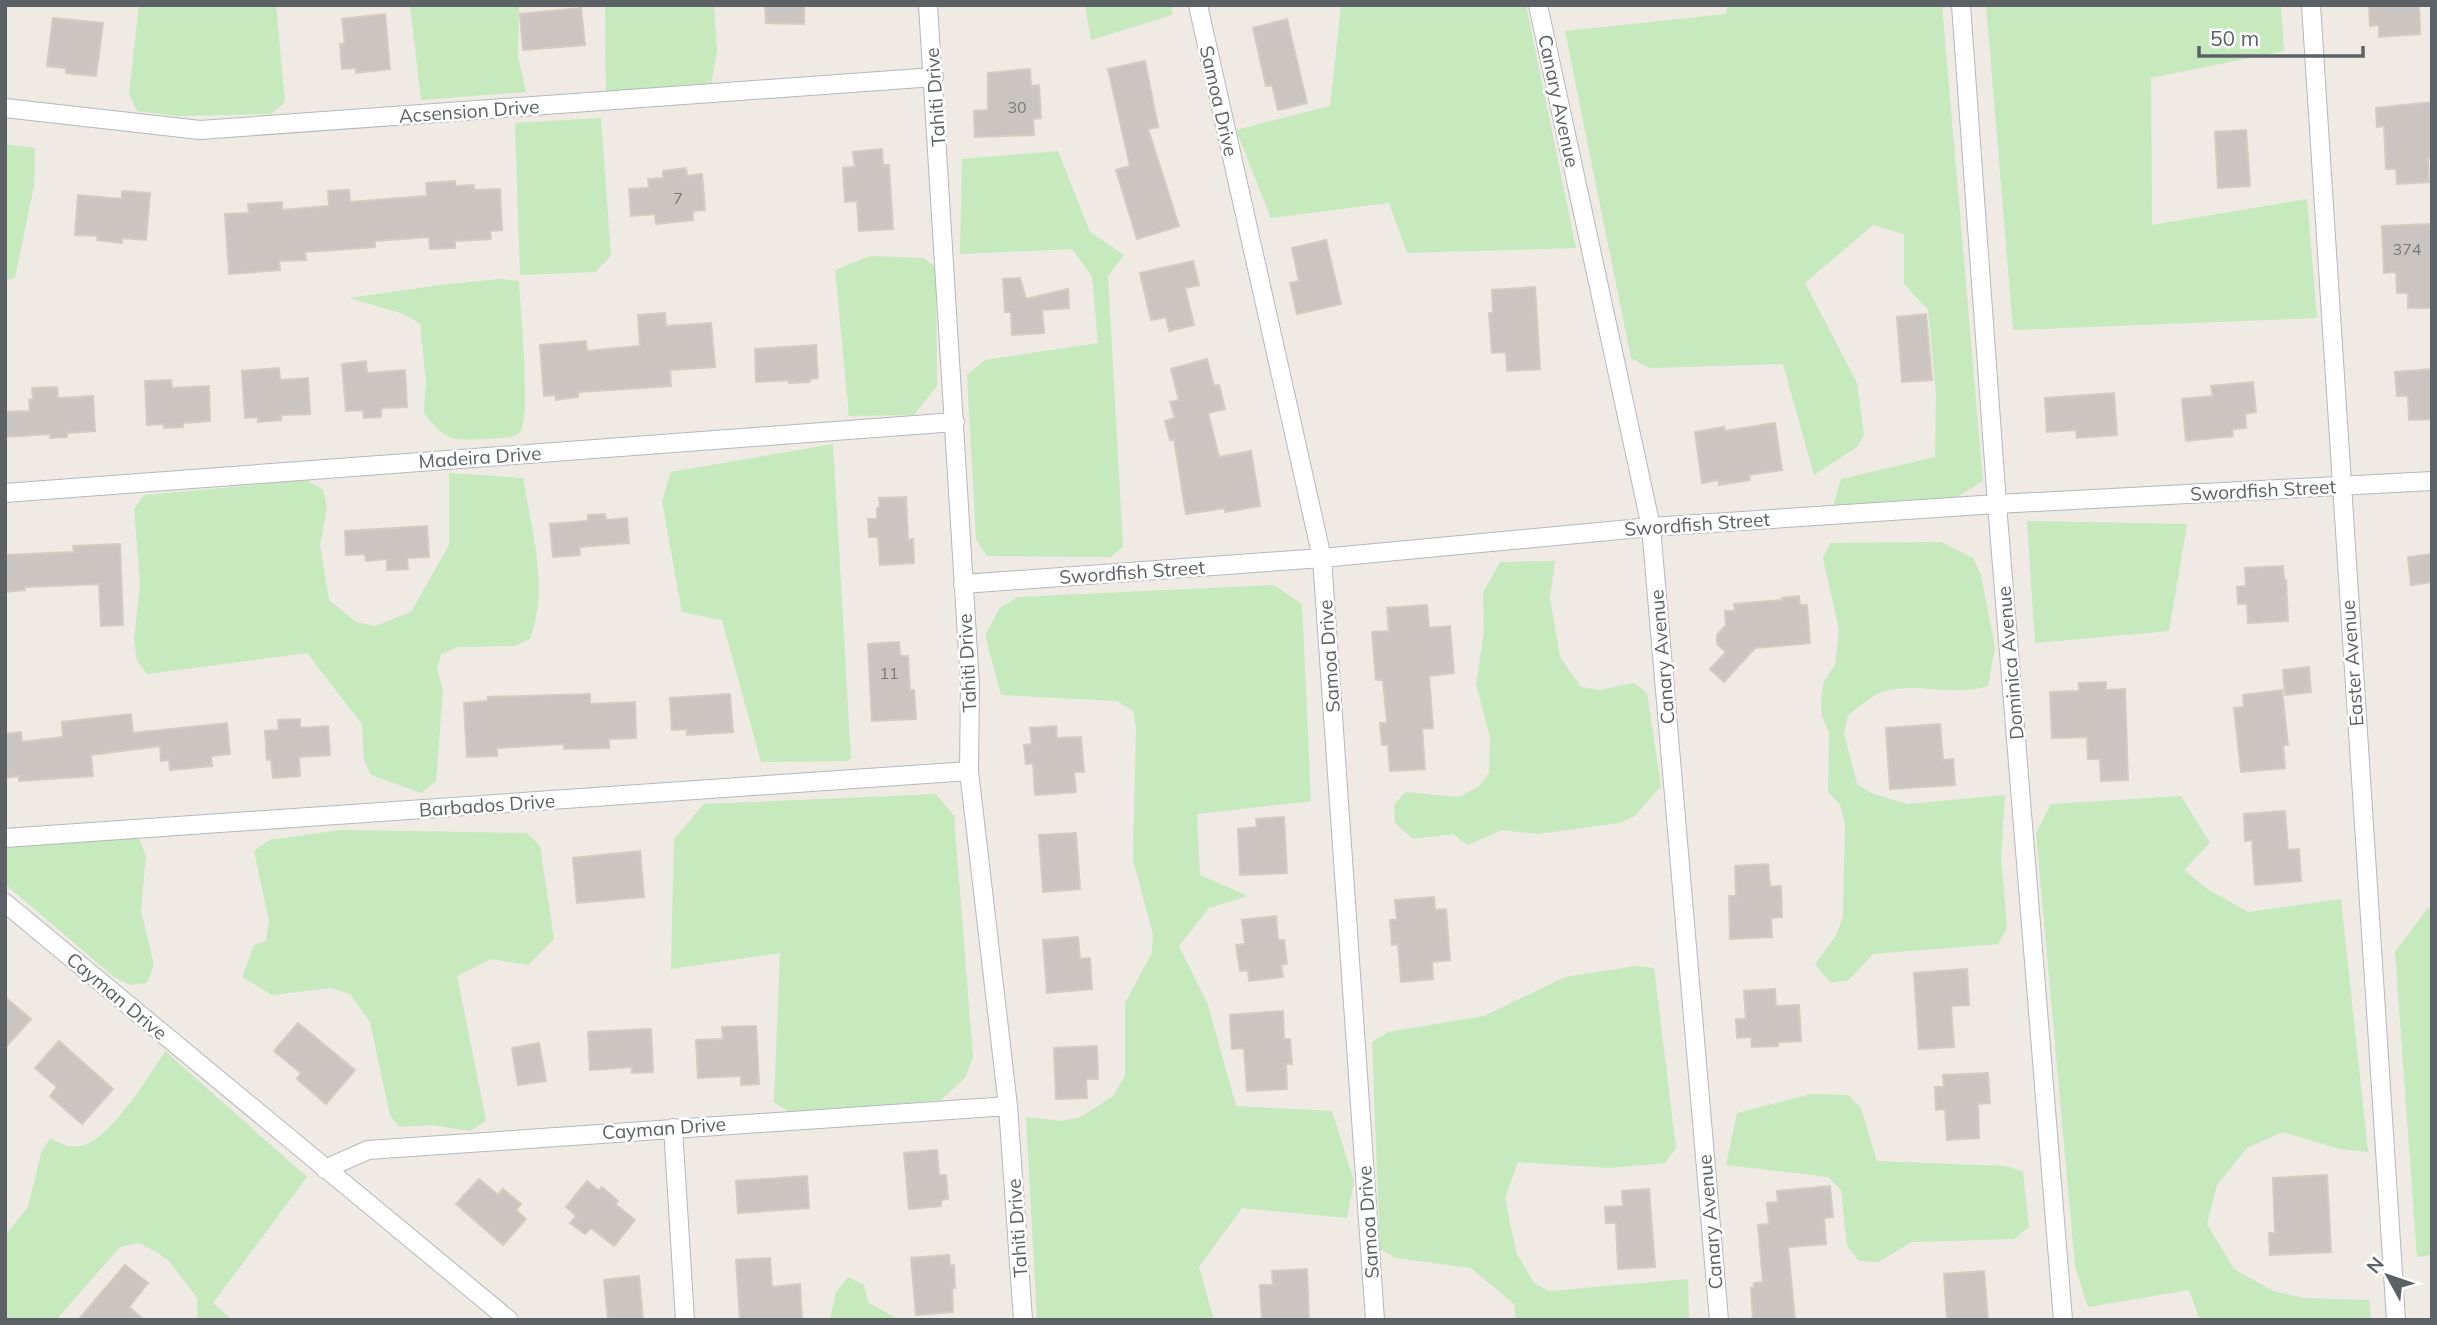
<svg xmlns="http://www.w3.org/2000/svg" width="2437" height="1325" font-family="Mulish,sans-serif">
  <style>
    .green { fill: #c6e9be }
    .building { fill: #cac5c0; stroke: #d4cbc1; stroke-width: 2 }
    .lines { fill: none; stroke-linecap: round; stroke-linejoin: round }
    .minor-casing { stroke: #b4b8bb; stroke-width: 20 }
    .minor { stroke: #fff; stroke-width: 18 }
    .labels { text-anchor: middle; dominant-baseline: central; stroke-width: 5; stroke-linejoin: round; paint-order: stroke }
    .number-label { font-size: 16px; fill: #777a7c }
    .street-label { font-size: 19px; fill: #5b6165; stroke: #fff }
  </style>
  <rect width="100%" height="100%" fill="#efeae3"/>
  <path class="green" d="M139 5H276L285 102 271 114 177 116 137 111 129 94Z
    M410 5H519L518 57 526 92 421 100Z
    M605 5H714L717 51 711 84 606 95Z
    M1085 5H1172V15L1091 40Z
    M1341 5H1526L1576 248 1407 253 1389 203 1271 218 1236 130 1330 106Z
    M1728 5H1942L1983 481 1952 500 1833 507 1841 479 1935 457 1936 394 1928 310 1904 284V234L1873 225 1805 283 1857 383 1864 435 1857 447 1814 475 1783 364 1650 368 1631 358 1565 31 1726 14Z
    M1986 5H2281L2284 51 2151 78 2152 225 2307 199 2317 318 2013 330Z
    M601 118 611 256 595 272 520 275 515 123Z
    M5 144 35 148 34 186 15 278 5 280Z
    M1058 151 1090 232 1124 255 1108 276 1123 547 1111 557 987 556 976 539 967 375 985 360 1098 343 1092 276 1072 249 960 254 962 159Z
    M870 256 924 258 936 268 937 386 914 415 849 416 835 270Z
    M500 279 519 281C520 304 531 419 520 432 513 440 494 438 484 439 449 441 446 440 424 413L426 381 420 324 404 314 349 298 448 284Z
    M833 444 851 759 846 761 761 762 722 620 682 612 662 501 671 472Z
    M449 473 523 478C532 531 549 587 530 639L514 646 458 647 441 654 437 670 443 689 436 781 421 793 371 775 364 760 362 724 307 653 147 674 137 660 134 640 140 584 134 509 144 495 307 480 323 490 327 507 320 545 329 600 356 622 375 626 411 612 449 545Z
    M2027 521 2187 524 2169 631 2035 643Z
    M1941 542 1973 558 1981 575 1995 647 1988 686C1957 696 1927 685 1896 689 1877 690 1862 705 1848 715L1844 733 1857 784 1871 793 1907 804 2005 795 2001 855 2007 928 1998 944 1873 954 1849 980 1831 983 1815 964 1837 934 1843 916 1845 824 1840 805 1828 792 1829 732 1822 716 1821 699 1824 681 1835 665 1839 630 1823 558 1830 543Z
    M1555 561 1550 598 1560 657 1581 687 1599 690 1634 683 1647 693 1661 786 1635 816 1619 823 1538 834 1502 830 1468 845 1453 834 1413 839 1395 823 1394 805 1405 792 1459 797 1478 787 1489 773 1490 737 1476 685 1484 631 1483 593 1500 562Z
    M1274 585 1302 604 1311 801 1197 814 1200 875 1248 896 1209 908 1179 946 1208 1005 1236 1106 1332 1111 1354 1181 1347 1218 1242 1208 1199 1267 1214 1320H1037L1026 1117 1062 1121 1081 1117 1113 1096 1125 1076V1003L1152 953 1153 934 1133 860 1136 728 1133 711 1117 701 1001 695 985 635 1000 608 1018 597Z
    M936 794 954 816 973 1057 965 1078 941 1100 791 1113 774 1102 780 953 671 969 674 839 704 804Z
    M2181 796 2210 843 2184 870 2206 888 2248 912 2341 899 2368 1152 2340 1149 2283 1132 2247 1148 2217 1185 2207 1224 2234 1269 2273 1291 2304 1298 2369 1300 2371 1320H2200L2189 1290 2088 1307 2075 1267 2036 833 2051 804Z
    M341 830 527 833 540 846 554 939 528 965 491 959 457 976 486 1121 470 1131 433 1125 399 1127 390 1115 370 1022 350 994 331 988 272 995 242 977 254 945 266 941 269 921 254 851 269 840Z
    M13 832 139 839 146 856 141 911 154 965 147 983 130 985 114 977 5 884V838Z
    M2428 908H2432V1255L2417 1257 2395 952Z
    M1636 966 1654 968 1676 1148 1665 1163 1611 1168 1518 1162 1505 1198 1516 1252 1534 1283 1549 1291 1688 1279 1689 1320H1516L1514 1304 1471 1268 1396 1258 1380 1249 1372 1042 1388 1032 1484 1016 1565 977Z
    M165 1051 307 1177 213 1303 232 1320H195L198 1316 197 1298 170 1262 155 1251 139 1243 120 1247 56 1320H5V1236L28 1207 41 1153 50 1138C60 1144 69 1148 81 1146 110 1140 150 1075 165 1051Z
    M1811 1094 1848 1095 1861 1108 1877 1161 2006 1166 2023 1172 2029 1227 2014 1239 1912 1242 1878 1262 1859 1261 1847 1246 1841 1190 1828 1177 1726 1165 1737 1113Z
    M848 1277 864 1285 868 1302 899 1320H830L836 1292Z"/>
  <path class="building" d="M765 5H804V24L766 23Z
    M2369 5H2419L2420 34 2379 37V25L2370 26Z
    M581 8 585 45 523 50 520 14Z
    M385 14 390 69 356 73V68L342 69 340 44 345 43 342 19Z
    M53 18 103 23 96 76 66 73V68L47 66Z
    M1287 19 1307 103 1278 110 1272 85 1266 86 1253 28Z
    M1145 61 1158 127 1148 129 1179 226 1137 239 1116 170 1130 166 1108 69Z
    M1030 69 1031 86 1039 85 1041 118 1033 119 1034 135 975 137 974 111 988 110V73Z
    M2432 102V158L2428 159 2429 182 2397 184 2396 169H2386L2384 126 2377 127 2376 108Z
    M2246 130 2250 186 2218 188 2215 132Z
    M882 149 883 165H889L893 229 859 231 857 201 845 202 843 168 855 167 853 152Z
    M686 168 687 176 702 174 705 210 693 211V220L656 224 655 214 631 216 629 189 649 188 648 179 663 178V171Z
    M455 181V186L474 185V190L500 189 502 230 490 231 491 239 455 241V248L430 249 429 237 375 241V247L305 252 306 260 279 261 280 270 229 274 225 214 249 213 248 204 282 202V210L329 206 328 191 349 190 350 202 427 196 426 183Z
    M122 191 150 193 146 240 122 238V243L97 240 98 236 75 235 78 195 122 199Z
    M2432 224V308H2408V293H2397L2396 272 2384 273 2382 226Z
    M1326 240 1341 304 1297 314 1290 283 1299 281 1292 248Z
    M1193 261 1199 285 1185 288 1194 325 1169 331 1166 317 1151 320 1140 273Z
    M1020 278 1026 299 1068 289 1069 308 1042 310 1044 333 1012 335 1011 312H1005L1003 279Z
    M1535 287 1540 369 1507 371 1506 352 1492 353 1489 313H1493L1492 290Z
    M665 313 666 326 711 323 715 367 670 370 671 386 578 392V397L556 400 555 395 544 396 540 345 586 341 587 351 640 346 638 315Z
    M1926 314 1932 380 1902 382 1897 317Z
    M816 345 818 378 810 379V382L789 383V380L756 382 755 349Z
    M1207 359 1214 386 1219 385 1225 409 1208 413 1219 457 1251 451 1260 506 1225 512V508L1186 514 1174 439 1170 440 1165 421 1175 418 1170 402 1179 400 1171 369Z
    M366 361 367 373 405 370 407 407 381 408V417L364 418 363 410 346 411 342 364Z
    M279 368 280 380 308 378 310 414 281 415V420L258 422V417L245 418 242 371Z
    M2432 369V419L2409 420 2408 396H2397L2395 372Z
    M171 380 172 388 209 386 210 421 183 423V427L164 428V424L147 425 145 381Z
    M2253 382 2256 412 2245 414 2246 428 2232 429 2233 436 2186 441 2182 399 2213 396 2211 386Z
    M57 387 58 398 93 396 95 431 67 433V437L50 438V434L5 437V412L30 411 29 400 33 399 32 388Z
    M2114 393 2117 435 2077 438 2076 430 2047 432 2045 398Z
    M1775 423 1782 470 1749 475 1750 480 1719 485V480L1702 483 1695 432 1724 427 1725 431Z
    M906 497 908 540 913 539 914 563 880 565 878 537H869L868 519H877V508L880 507 879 498Z
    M605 514 606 520 627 518 629 543 579 547 580 555 553 557 550 524 588 521V515Z
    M427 526 429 557 407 558 408 569 387 570V559L366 561 365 554 346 555 345 531Z
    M120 544 123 625 101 626 99 584 25 587V590L5 592V555L74 552 73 546Z
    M2432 554V582L2411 585 2408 557Z
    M2283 566 2284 580H2286L2288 621 2248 623 2247 604H2238L2237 587 2246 586 2245 568Z
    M1799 596 1800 605H1807L1810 643 1755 648 1724 682 1710 669 1726 652 1717 644V635L1726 625 1725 611H1735L1734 604 1783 600 1782 598Z
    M1427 605 1429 628 1450 626 1454 673 1429 676 1433 728 1422 729 1425 769 1390 771 1388 745H1382L1380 723H1387L1383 680H1376L1372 632 1389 631 1387 608Z
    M899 642 900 656H908L910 690H914L916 719 872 721 868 644Z
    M2309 667 2311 692 2285 695 2283 670Z
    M2106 682V690L2125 689 2128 780 2101 781 2100 759H2088L2087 737 2052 738 2050 692 2079 691V683Z
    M2282 690 2288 745H2283L2285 768 2241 772 2234 708 2244 707 2243 695Z
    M590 694V704L635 702 636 738 609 739V748L564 749V744L497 748V756L467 757 464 703 488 701V697Z
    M730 694 733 732 687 735V729L672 730 670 698Z
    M131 714 133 733 227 723 230 754 211 756 212 766 170 770 169 760 161 761 160 746 91 755 93 776 19 781V776L5 778V734L21 732 22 742 63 737 62 722Z
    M300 719V728L328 726 330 755 299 757 300 776 273 778 271 759 267 760 265 731 279 730 278 720Z
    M1940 724 1943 760 1953 759 1955 785 1890 789 1886 728Z
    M1056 726 1057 738 1081 737 1084 772H1074L1076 792 1035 795 1033 763 1026 764 1024 745 1032 744 1030 728Z
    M2285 811 2288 850 2299 849 2301 881 2255 885 2252 840 2245 841 2244 814Z
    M1284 817 1287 873 1240 875 1238 829 1257 827 1256 819Z
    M1076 833 1080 889 1043 892 1039 835Z
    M640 851 644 897 577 903 573 858Z
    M1768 864 1770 887 1781 886 1782 917 1771 918 1772 937 1730 939 1729 896H1736L1735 866Z
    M1434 897 1435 910 1446 909 1450 960 1432 962 1433 979 1401 982 1398 944 1392 945 1390 920H1397L1395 900Z
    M1276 916 1278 940H1284L1287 964 1281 965 1283 977 1249 981 1248 970 1240 971 1236 945 1245 944 1242 920Z
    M1078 937 1080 959 1090 958 1092 989 1047 993 1043 940Z
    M1967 969 1969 1005 1951 1006 1954 1047 1919 1049 1914 973Z
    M1775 989 1776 1006 1799 1005 1801 1041 1778 1042V1046L1752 1047 1751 1037 1737 1038 1736 1019H1746L1744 991Z
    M5 997 31 1019 5 1048Z
    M1283 1011 1284 1039H1290L1292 1064H1286L1287 1089 1247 1091 1244 1048 1232 1049 1230 1015Z
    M298 1023 355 1070 326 1104 297 1079 301 1073 274 1051Z
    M756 1026 759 1084 741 1085V1076L698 1078 696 1040 723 1039 722 1027Z
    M651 1029 653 1072 632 1073V1067L590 1070 588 1032Z
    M59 1041 113 1089 82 1124 50 1096 57 1087 35 1068Z
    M539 1043 546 1081 518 1085 512 1048Z
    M1097 1046 1098 1079H1086L1087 1098 1056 1099 1054 1048Z
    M1988 1073 1990 1103 1978 1104 1979 1138 1947 1140 1945 1109 1936 1110 1935 1087H1944L1943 1075Z
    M937 1150 939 1175H946L948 1199 941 1200V1206L909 1209 904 1153Z
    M2327 1175 2331 1252 2270 1255 2269 1233H2275L2273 1178Z
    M807 1176 809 1208 738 1213 736 1181Z
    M479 1179 498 1195 503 1189 521 1204 516 1210 526 1219 503 1245 456 1204Z
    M587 1181 599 1191 602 1187 618 1201 615 1204 635 1220 614 1246 591 1228 585 1234 570 1223 576 1216 566 1207Z
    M1830 1186 1833 1217 1824 1218 1826 1244 1788 1247 1795 1320H1753L1751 1288 1754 1287V1283L1763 1282 1758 1225 1769 1224 1767 1203 1778 1202 1777 1191Z
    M1649 1189 1655 1267 1618 1269 1616 1223H1606L1605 1207 1623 1206 1622 1191Z
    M949 1255 950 1266 954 1265 955 1288H952L953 1312 916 1315 911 1258Z
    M770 1258 772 1287 800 1284 802 1320H740L736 1260Z
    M125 1265 148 1283 129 1307 144 1320H78Z
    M1307 1269 1309 1320H1262L1260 1285H1273L1272 1271Z
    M1984 1271 1988 1320H1947L1944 1274Z
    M639 1276 643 1320H608L604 1280Z"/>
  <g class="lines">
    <defs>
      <path id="minor" d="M928 5 970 685 969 771 1008 1106 1023 1320
        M1198 5 1322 558 1375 1320
        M1538 5 1651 527 1719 1320
        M1961 5 1997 504 2063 1320
        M2311 5 2396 1320
        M5 108 200 130 934 77
        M5 493 955 422
        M963 584 1322 558 1651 527 1997 504 2432 481
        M5 838 969 771
        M5 903 509 1320
        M673 1128 685 1320
        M325 1169 368 1150 1008 1106"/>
    </defs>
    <use href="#minor" class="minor-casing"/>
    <use href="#minor" class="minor"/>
  </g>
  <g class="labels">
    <g class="number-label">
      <text x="1017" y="107">30</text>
      <text x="678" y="198">7</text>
      <text x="2407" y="249">374</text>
      <text x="889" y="673">11</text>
    </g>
    <g class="street-label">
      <text transform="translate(935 97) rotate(-94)">Tahiti Drive</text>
      <text transform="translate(1219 101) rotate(77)">Samoa Drive</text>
      <text transform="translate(1559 101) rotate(78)">Canary Avenue</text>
      <text transform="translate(469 111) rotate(-4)">Acsension Drive</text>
      <text transform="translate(480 457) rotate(-4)">Madeira Drive</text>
      <text transform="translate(2263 490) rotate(-3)">Swordfish Street</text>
      <text transform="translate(1697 524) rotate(-4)">Swordfish Street</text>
      <text transform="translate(1132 572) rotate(-4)">Swordfish Street</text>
      <text transform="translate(1329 656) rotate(-94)">Samoa Drive</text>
      <text transform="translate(1662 657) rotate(-95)">Canary Avenue</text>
      <text transform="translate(967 663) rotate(-93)">Tahiti Drive</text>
      <text transform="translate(2010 663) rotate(-95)">Dominica Avenue</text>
      <text transform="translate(2352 663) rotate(-94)">Easter Avenue</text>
      <text transform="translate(487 805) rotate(-4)">Barbados Drive</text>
      <text transform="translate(117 996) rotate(40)">Cayman Drive</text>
      <text transform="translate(664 1128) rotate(-4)">Cayman Drive</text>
      <text transform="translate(1368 1222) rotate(-94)">Samoa Drive</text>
      <text transform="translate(1710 1222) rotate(-95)">Canary Avenue</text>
      <text transform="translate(1017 1228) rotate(-94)">Tahiti Drive</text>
    </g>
  </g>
  <rect width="2437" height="1325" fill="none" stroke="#5b6165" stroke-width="14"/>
  <g transform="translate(2388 1276) rotate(310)" stroke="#ffffff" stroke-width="5" paint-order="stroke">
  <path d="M0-5L12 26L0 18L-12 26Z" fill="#5b6165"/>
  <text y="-10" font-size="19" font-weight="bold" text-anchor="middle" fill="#5b6165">N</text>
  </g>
  <path d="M2199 46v10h164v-10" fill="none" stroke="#5b6165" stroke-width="3.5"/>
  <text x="2210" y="46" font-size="21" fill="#5b6165" stroke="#ffffff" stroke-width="5" paint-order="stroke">50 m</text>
</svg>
